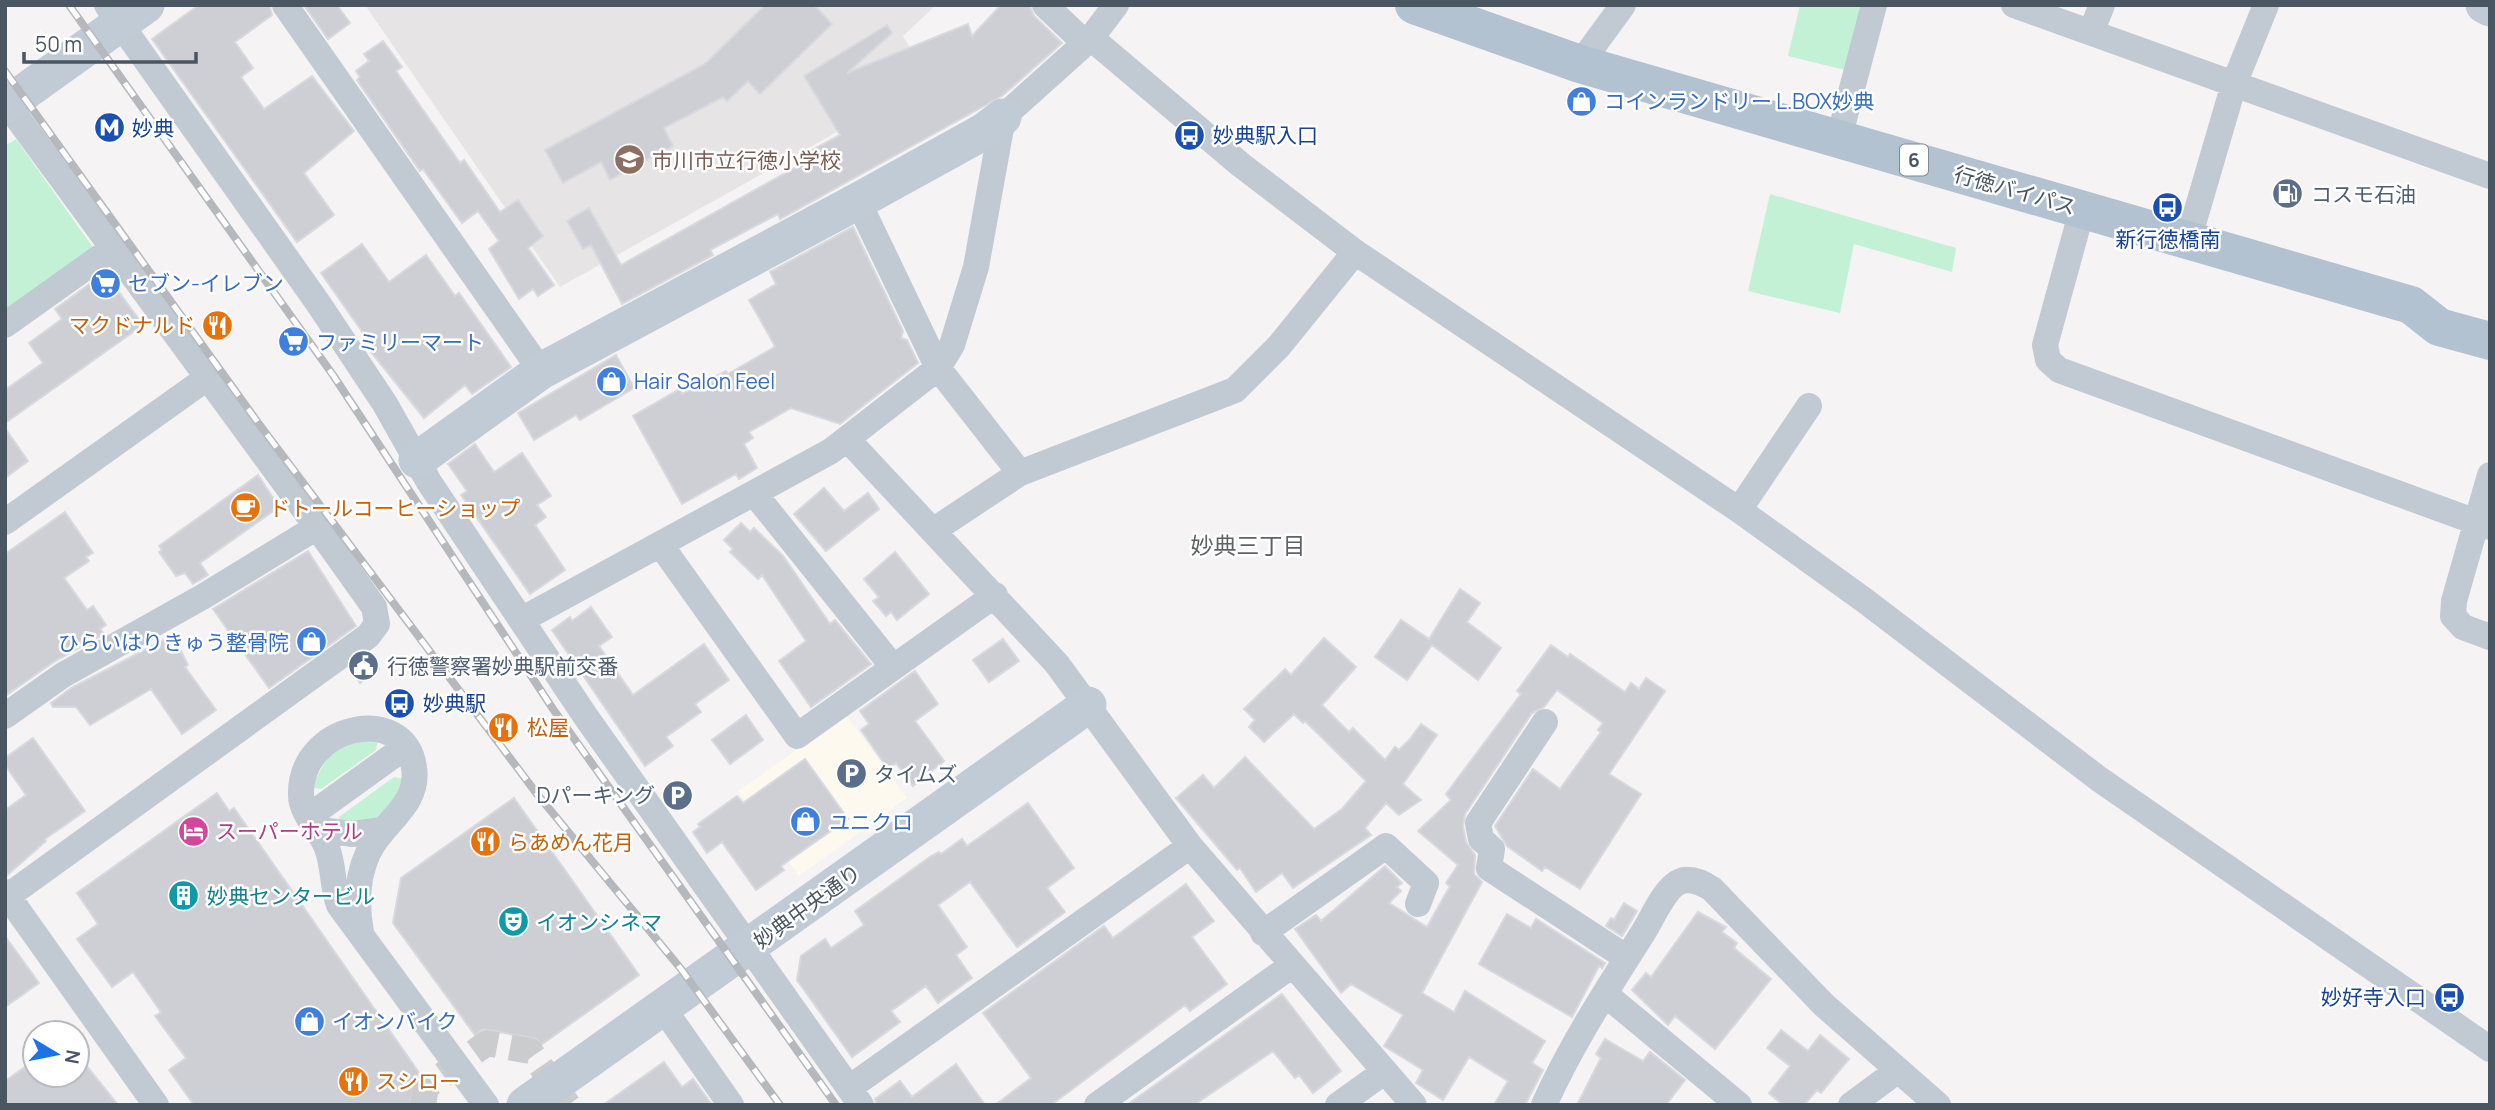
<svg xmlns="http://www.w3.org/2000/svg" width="2495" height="1110" font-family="Manrope,'Noto Sans JP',sans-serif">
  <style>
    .commercial { fill: #fdf9ef }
    .education { fill: #e6e4e5 }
    .green { fill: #c3f1d5 }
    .building { fill: #cdcfd5; stroke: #d7d9de; stroke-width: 2 }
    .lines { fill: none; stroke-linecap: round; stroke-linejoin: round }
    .street-tunnel { stroke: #caccce; stroke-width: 26; stroke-dasharray: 26 13; stroke-linecap: butt }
    .street { stroke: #c1cad2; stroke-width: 26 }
    .secondary { stroke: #c1cbd6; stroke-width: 37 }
    .primary { stroke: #b3c2d1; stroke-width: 38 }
    .rail-casing { stroke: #b5b8bd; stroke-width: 8 }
    .rail { stroke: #fff; stroke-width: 5; stroke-dasharray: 16; stroke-linecap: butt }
    .labels { text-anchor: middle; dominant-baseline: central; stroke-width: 5; stroke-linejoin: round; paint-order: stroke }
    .shield { fill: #fff; stroke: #808990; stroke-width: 2 }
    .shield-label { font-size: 19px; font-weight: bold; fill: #4a5661 }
    .shop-label { font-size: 21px; fill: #366cbe; stroke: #fff; text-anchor: start }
    .transit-label { font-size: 21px; fill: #164399; stroke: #fff; text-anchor: start }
    .education-label { font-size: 21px; fill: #785e54; stroke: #fff; text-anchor: start }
    .street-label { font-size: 21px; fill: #4a5661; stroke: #fff }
    .service-label { font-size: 21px; fill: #4e5e75; stroke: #fff; text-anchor: start }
    .food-label { font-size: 21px; fill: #c56008; stroke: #fff; text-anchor: start }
    .hotel-label { font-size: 21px; fill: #b23c85; stroke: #fff; text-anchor: start }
    .culture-label { font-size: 21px; fill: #0d838f; stroke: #fff; text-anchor: start }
    .neighbourhood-label { font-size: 23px; fill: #5f6368; stroke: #fff }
  </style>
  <rect width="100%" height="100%" fill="#f5f3f3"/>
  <path class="commercial" d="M846 715 907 798 799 876 738 791Z"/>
  <path class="education" d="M365 5H936L903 36 927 77 828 137 560 287Z"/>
  <path class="green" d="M1800 5H1865L1849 71 1788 56Z
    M16 139 94 249 5 312V146Z
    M1770 194 1956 248 1952 272 1854 244 1840 313 1748 291Z
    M378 739 376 750 321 789 311 787 334 746Z
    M394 777 404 779 384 818 337 827 339 817Z"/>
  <path class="building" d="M199 5H269L272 15 235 42 253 68 241 77 264 109 312 76 354 131 304 173 334 215 297 242 152 39Z
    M304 5H337L350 23 328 39Z
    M765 5H814L832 24 760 94 748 81 727 101 723 97 664 128 673 146 610 180 601 162 563 183 545 150 705 64Z
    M1001 5H1029L1034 16 1062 43 1002 96 780 219 778 214 710 250 713 255 622 304 591 245 583 249 567 221 589 208 621 265 805 162 801 156 840 135 804 76 887 25 892 33 847 73 968 24 972 36Z
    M383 41 402 67 396 71 460 163 464 160 500 212 518 200 543 236 528 248 554 285 538 296 533 289 519 299 489 249 499 241 478 211 462 223 423 169 420 171 357 80 360 77 356 71 369 61 364 54Z
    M853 227 903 331 901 338 907 340 918 363 840 424 791 408 749 432 753 438 744 444 757 468 739 479 736 474 682 504 633 416 680 389 682 394 726 371 728 374 773 348 775 346 749 300 776 284 770 272Z
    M362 244 389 282 426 255 455 296 459 293 511 367 472 394 465 385 424 418 363 342 366 340 361 330 321 273Z
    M105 273 143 325 5 423V390L43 363 29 343 62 319 55 309Z
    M616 355 634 388 580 420 576 415 534 440 518 413Z
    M5 428 28 461 5 478Z
    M475 444 494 472 522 453 551 496 537 505 546 517 535 525 565 570 530 594 461 495 467 491 448 464Z
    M258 475 279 507 200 563 208 575 193 584 185 573 176 576 159 552 162 550 159 546Z
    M824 488 844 511 868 493 879 509 826 551 794 514Z
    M65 512 93 553 86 557 89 561 64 578 87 610 93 606 106 625 100 629 104 634 55 661 5 696V554Z
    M741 523 750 532 754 528 783 556 830 624 835 620 871 664 811 707 779 661 806 641 762 575 758 579 730 552 733 549 724 540Z
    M308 551 356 626 269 688 213 609Z
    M895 552 929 594 897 620 891 612 886 616 873 601 879 597 864 579Z
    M1460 589 1480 603 1467 622 1501 648 1478 680 1432 645 1407 680 1375 657 1401 620 1429 639Z
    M591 607 612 637 599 646 633 695 704 644 729 680 695 704 701 712 666 737 673 746 645 766 552 630 570 617 572 621Z
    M173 635 188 665 185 667 216 710 182 734 151 689 90 725 76 707H53L51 703 71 688Z
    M1324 638 1356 667 1322 705 1349 732 1353 728 1385 760 1395 747 1399 750 1410 739 1421 724 1437 735 1403 784 1421 800 1399 815 1386 803 1365 828 1371 835 1293 888 1282 873 1256 892 1240 868 1237 870 1176 798 1203 775 1214 788 1245 757 1314 829 1342 809 1366 781 1305 721 1303 723 1294 714 1264 742 1249 727 1255 720 1244 709 1285 669 1291 675Z
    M1003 639 1019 661 989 682 973 660Z
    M1551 645 1568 657 1570 654 1625 692 1631 683 1639 689 1646 678 1665 691 1609 774 1641 794 1580 889 1545 867 1542 871 1507 846 1495 826 1533 769 1560 789 1601 732 1598 730 1603 723 1557 690 1544 707 1532 713 1465 814 1463 826 1466 842 1475 855 1474 874 1482 882 1422 993 1454 1012 1465 991 1545 1041 1532 1063 1543 1070 1525 1105H1494L1508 1081 1469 1057 1443 1100 1416 1083 1423 1070 1384 1046 1403 1015 1351 984 1341 993 1295 929 1316 915 1321 921 1385 866 1402 883 1397 887 1401 891 1389 903 1427 927 1450 886 1446 883 1458 865 1418 831 1451 800 1446 794 1521 694 1517 691Z
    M369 655 379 669 360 683 350 668Z
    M915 671 938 704 915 721 944 761 913 786 896 763 888 769 861 730 869 724 860 711Z
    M746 715 763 740 730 764 712 740Z
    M33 738 85 811 45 839 46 841 5 877V810L26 795 5 765V758Z
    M805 759 848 819 781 866 784 870 756 890 722 842 707 853 693 832 700 827 698 824 737 796 743 803Z
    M217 793 229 811 234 808 420 1074 415 1078 410 1105H194L169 1070 186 1058 155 1016 161 1012 133 972 112 987 77 939 98 924 77 893Z
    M514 798 639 975 541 1045 536 1039 483 1029 475 1035 393 923 401 878Z
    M1028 803 1074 868 1047 888 1065 912 1017 947 970 882 938 905 967 947 956 955 972 978 938 1003 926 986 891 1011 900 1022 852 1057 797 980 801 956 825 939 831 948 864 925 855 911 931 856 939 852 941 854 962 839 967 846Z
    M1186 884 1214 921 1192 937 1227 984 1190 1011 1185 1005 1051 1105H995L1031 1078 983 1013 1104 926 1113 938Z
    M1624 903 1637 911 1622 936 1606 926 1611 918 1614 920Z
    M1698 912 1726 927 1722 932 1737 943 1734 948 1771 979 1715 1049 1675 1016 1668 1025 1632 990 1646 973 1651 977Z
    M1507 914 1531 928 1536 919 1605 963 1602 968 1599 966 1572 1017 1479 964Z
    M5 936 39 983 5 1007Z
    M1282 994 1341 1071 1313 1093 1299 1075 1295 1078 1273 1051 1194 1105H1127Z
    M1781 1030 1808 1051 1820 1035 1849 1059 1821 1093 1817 1090 1804 1105H1783L1769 1093 1790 1066 1767 1048Z
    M1605 1039 1643 1061 1650 1052 1685 1080 1666 1105H1577L1601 1058 1596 1054Z
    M77 1054 118 1105H5V1081L35 1060V1075H77Z
    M664 1062 682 1087 693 1079 712 1105H603Z
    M956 1064 985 1105H877L875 1099 900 1081 912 1097Z"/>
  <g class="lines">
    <path class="street-tunnel" d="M423 1105 426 1087 487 1043 530 1051 568 1105"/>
    <path class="street" d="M107 5 318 303 385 404 429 482 586 717 861 1105
      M285 5 541 371
      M1045 5 1085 43
      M2014 5 2490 176
      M2091 32 2102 5
      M1091 38 1241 165 1355 252 1739 510 1864 600 2099 779 2490 1049
      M1580 64 1623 5
      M5 101 317 527 374 607 377 624 368 636 8 896
      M1839 138 1874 5
      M858 201 938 368 1020 473
      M2082 210 2045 345 2048 360 2059 370 2490 527
      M2188 241 2234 84 2266 5
      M5 325 113 248
      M847 439 1057 664 1190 846 1414 1105
      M2490 475 2454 601 2453 616 2463 627 2490 637
      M754 493 893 667
      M1739 510 1809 406
      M5 522 207 378
      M934 530 1020 473 1235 390 1279 346 1355 252
      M660 544 797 736 995 595
      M521 620 831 451 938 368 952 345 976 267 1003 117 1091 38 1116 5
      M5 716 63 675 204 596 317 527
      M1545 722 1478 823 1481 839 1492 849 1489 868 1627 958
      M308 817 405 747
      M316 829 351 834 383 830
      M5 892 156 1105
      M361 932C356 905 356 879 368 853 382 822 420 806 414 767 404 702 299 725 301 795 301 815 321 830 327 848 334 866 332 886 339 905L486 1105
      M1263 933 1386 846 1426 883 1418 904
      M1605 994 1739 1105
      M663 1008 731 1105
      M849 1088 1190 846
      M1097 1105 1291 966
      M1338 1105 1384 1072
      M1544 1105C1571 1045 1606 991 1641 936 1651 921 1660 898 1673 886 1685 875 1700 881 1712 889L1824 1005 1938 1105
      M1851 1105 1897 1071"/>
    <path class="secondary" d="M2484 5 2490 8
      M5 106 146 5
      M417 460 541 371 858 201 983 132 1003 117
      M525 1105 1088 705"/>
    <path class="primary" d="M1414 5 1580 64 2411 305 2439 327 2490 341"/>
    <defs>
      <path id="rail" d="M69 5 333 375 553 709 836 1105
        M5 71 259 424 537 794 681 969 780 1105"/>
    </defs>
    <use href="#rail" class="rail-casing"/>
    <use href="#rail" class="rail"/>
  </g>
  <defs>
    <symbol id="shop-disc" viewBox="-11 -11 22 22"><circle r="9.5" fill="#3f7fe0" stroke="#fff"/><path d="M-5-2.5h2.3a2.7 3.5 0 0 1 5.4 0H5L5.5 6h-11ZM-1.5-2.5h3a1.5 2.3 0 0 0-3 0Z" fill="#fff"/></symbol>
    <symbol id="metro-disc" viewBox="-11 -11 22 22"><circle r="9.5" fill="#1a4fb4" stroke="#fff"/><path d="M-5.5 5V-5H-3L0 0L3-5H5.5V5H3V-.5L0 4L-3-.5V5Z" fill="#fff"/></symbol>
    <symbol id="bus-disc" viewBox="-11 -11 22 22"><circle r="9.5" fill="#1a4fb4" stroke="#fff"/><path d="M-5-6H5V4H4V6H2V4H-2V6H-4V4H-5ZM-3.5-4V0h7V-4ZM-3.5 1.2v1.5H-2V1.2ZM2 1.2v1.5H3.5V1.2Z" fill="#fff"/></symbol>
    <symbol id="school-disc" viewBox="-11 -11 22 22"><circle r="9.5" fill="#8d6e63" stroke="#fff"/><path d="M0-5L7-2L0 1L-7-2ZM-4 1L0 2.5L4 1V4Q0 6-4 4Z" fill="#fff"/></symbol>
    <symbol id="fuel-disc" viewBox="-11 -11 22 22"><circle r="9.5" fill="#5c6f8a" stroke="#fff"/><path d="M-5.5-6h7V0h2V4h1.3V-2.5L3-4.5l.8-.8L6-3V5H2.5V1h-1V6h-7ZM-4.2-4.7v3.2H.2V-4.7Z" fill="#fff"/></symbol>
    <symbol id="supermarket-disc" viewBox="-11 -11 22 22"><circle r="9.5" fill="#3f7fe0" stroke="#fff"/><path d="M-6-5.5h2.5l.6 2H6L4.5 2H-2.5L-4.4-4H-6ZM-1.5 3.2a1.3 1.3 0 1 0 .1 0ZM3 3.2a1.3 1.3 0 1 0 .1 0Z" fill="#fff"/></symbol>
    <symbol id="restaurant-disc" viewBox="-11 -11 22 22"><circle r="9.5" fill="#e8710a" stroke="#fff"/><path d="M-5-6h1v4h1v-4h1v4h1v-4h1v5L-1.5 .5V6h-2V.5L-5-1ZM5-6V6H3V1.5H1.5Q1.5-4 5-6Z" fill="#fff"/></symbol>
    <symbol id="cafe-disc" viewBox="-11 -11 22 22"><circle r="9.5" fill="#e8710a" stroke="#fff"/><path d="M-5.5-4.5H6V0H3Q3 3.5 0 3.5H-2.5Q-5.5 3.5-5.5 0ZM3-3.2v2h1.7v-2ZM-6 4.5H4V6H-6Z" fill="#fff"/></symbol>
    <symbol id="civic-disc" viewBox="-11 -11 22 22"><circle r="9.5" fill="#5c6f8a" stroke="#fff"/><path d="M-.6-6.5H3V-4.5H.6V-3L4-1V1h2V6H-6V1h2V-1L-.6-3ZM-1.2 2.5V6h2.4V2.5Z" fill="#fff"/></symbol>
    <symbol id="parking-disc" viewBox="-11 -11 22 22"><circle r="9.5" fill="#5c6f8a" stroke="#fff"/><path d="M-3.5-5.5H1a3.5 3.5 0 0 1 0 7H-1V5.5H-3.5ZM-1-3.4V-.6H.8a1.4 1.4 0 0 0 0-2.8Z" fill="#fff"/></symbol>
    <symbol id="hotel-disc" viewBox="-11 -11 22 22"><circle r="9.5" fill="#d1479c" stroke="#fff"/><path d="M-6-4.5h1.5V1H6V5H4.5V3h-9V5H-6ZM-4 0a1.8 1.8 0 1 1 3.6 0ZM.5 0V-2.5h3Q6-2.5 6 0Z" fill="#fff"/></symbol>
    <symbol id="building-disc" viewBox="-11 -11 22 22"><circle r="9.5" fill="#0f9aa8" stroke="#fff"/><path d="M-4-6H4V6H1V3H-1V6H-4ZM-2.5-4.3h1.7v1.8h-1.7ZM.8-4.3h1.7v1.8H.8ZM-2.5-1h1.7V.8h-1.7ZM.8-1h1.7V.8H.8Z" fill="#fff"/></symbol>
    <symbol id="theatre-disc" viewBox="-11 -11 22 22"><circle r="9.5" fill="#0f9aa8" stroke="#fff"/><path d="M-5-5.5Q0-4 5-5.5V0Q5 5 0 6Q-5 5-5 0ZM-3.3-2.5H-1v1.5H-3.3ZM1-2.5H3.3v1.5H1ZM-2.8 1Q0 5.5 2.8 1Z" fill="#fff"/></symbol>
  </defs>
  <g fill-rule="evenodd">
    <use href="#shop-disc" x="1564" y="84" width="35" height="35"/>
    <use href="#metro-disc" x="92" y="110" width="35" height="35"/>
    <use href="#bus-disc" x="1172" y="118" width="35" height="35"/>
    <use href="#school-disc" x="612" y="142" width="35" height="35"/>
    <use href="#fuel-disc" x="2270" y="176" width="35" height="35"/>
    <use href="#bus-disc" x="2150" y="190" width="35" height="35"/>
    <use href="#supermarket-disc" x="88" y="266" width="35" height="35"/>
    <use href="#restaurant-disc" x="200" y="308" width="35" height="35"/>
    <use href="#supermarket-disc" x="276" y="324" width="35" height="35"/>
    <use href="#shop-disc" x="594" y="364" width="35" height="35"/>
    <use href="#cafe-disc" x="228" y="490" width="35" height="35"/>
    <use href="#shop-disc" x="294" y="624" width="35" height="35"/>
    <use href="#civic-disc" x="346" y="648" width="35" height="35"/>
    <use href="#bus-disc" x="382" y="686" width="35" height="35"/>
    <use href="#restaurant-disc" x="486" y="710" width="35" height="35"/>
    <use href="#parking-disc" x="834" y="756" width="35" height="35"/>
    <use href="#parking-disc" x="660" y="778" width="35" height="35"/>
    <use href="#shop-disc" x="788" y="804" width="35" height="35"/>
    <use href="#hotel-disc" x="176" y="814" width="35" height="35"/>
    <use href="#restaurant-disc" x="468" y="824" width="35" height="35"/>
    <use href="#building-disc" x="166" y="878" width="35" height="35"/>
    <use href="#theatre-disc" x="496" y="904" width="35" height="35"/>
    <use href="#bus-disc" x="2432" y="980" width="35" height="35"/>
    <use href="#shop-disc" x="292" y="1004" width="35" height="35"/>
    <use href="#restaurant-disc" x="336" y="1064" width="35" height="35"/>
  </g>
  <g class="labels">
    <rect class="shield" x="1900" y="144.5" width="28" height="31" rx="5"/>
    <g class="shield-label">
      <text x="1914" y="160">6</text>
    </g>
    <g class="shop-label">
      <text x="1604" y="101">コインランドリー L.BOX妙典</text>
      <text x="128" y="283">セブン-イレブン</text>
      <text x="316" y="342">ファミリーマート</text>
      <text x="634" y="381">Hair Salon Feel</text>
      <text x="289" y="642" text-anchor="end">ひらいはりきゅう整骨院</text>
      <text x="829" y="822">ユニクロ</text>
      <text x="332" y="1021">イオンバイク</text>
    </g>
    <g class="transit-label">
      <text x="132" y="128">妙典</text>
      <text x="1213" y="135">妙典駅入口</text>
      <text x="2168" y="239" text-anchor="middle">新行徳橋南</text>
      <text x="423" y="703">妙典駅</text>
      <text x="2426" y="997" text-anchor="end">妙好寺入口</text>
    </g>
    <g class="education-label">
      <text x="652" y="160">市川市立行徳小学校</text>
    </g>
    <g class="street-label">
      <text transform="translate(2015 190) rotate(16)">行徳バイパス</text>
      <text transform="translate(807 906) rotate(-36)">妙典中央通り</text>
    </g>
    <g class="service-label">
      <text x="2311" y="194">コスモ石油</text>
      <text x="387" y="666">行徳警察署妙典駅前交番</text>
      <text x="874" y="774">タイムズ</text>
      <text x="655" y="795" text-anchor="end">Dパーキング</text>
    </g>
    <g class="food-label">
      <text x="195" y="325" text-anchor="end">マクドナルド</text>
      <text x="269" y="508">ドトールコーヒーショップ</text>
      <text x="527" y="727">松屋</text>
      <text x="508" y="842">らあめん花月</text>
      <text x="376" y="1081">スシロー</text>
    </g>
    <g class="hotel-label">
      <text x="216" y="831">スーパーホテル</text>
    </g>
    <g class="culture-label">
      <text x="207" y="896">妙典センタービル</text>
      <text x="536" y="922">イオンシネマ</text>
    </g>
    <g class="neighbourhood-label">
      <text x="1248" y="545">妙典三丁目</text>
    </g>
  </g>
  <rect width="2495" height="1110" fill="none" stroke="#4a5661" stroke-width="14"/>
  <g transform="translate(56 1054) rotate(100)"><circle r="33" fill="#ffffff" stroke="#b7bbc0" stroke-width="2"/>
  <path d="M0-5L12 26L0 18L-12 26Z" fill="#1a73e8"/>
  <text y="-10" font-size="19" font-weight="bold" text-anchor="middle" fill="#4a5661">N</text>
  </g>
  <path d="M24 52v10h172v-10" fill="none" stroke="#4a5661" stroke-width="3.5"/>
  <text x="35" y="52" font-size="21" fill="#4a5661" stroke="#ffffff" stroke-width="5" paint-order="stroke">50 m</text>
</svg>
